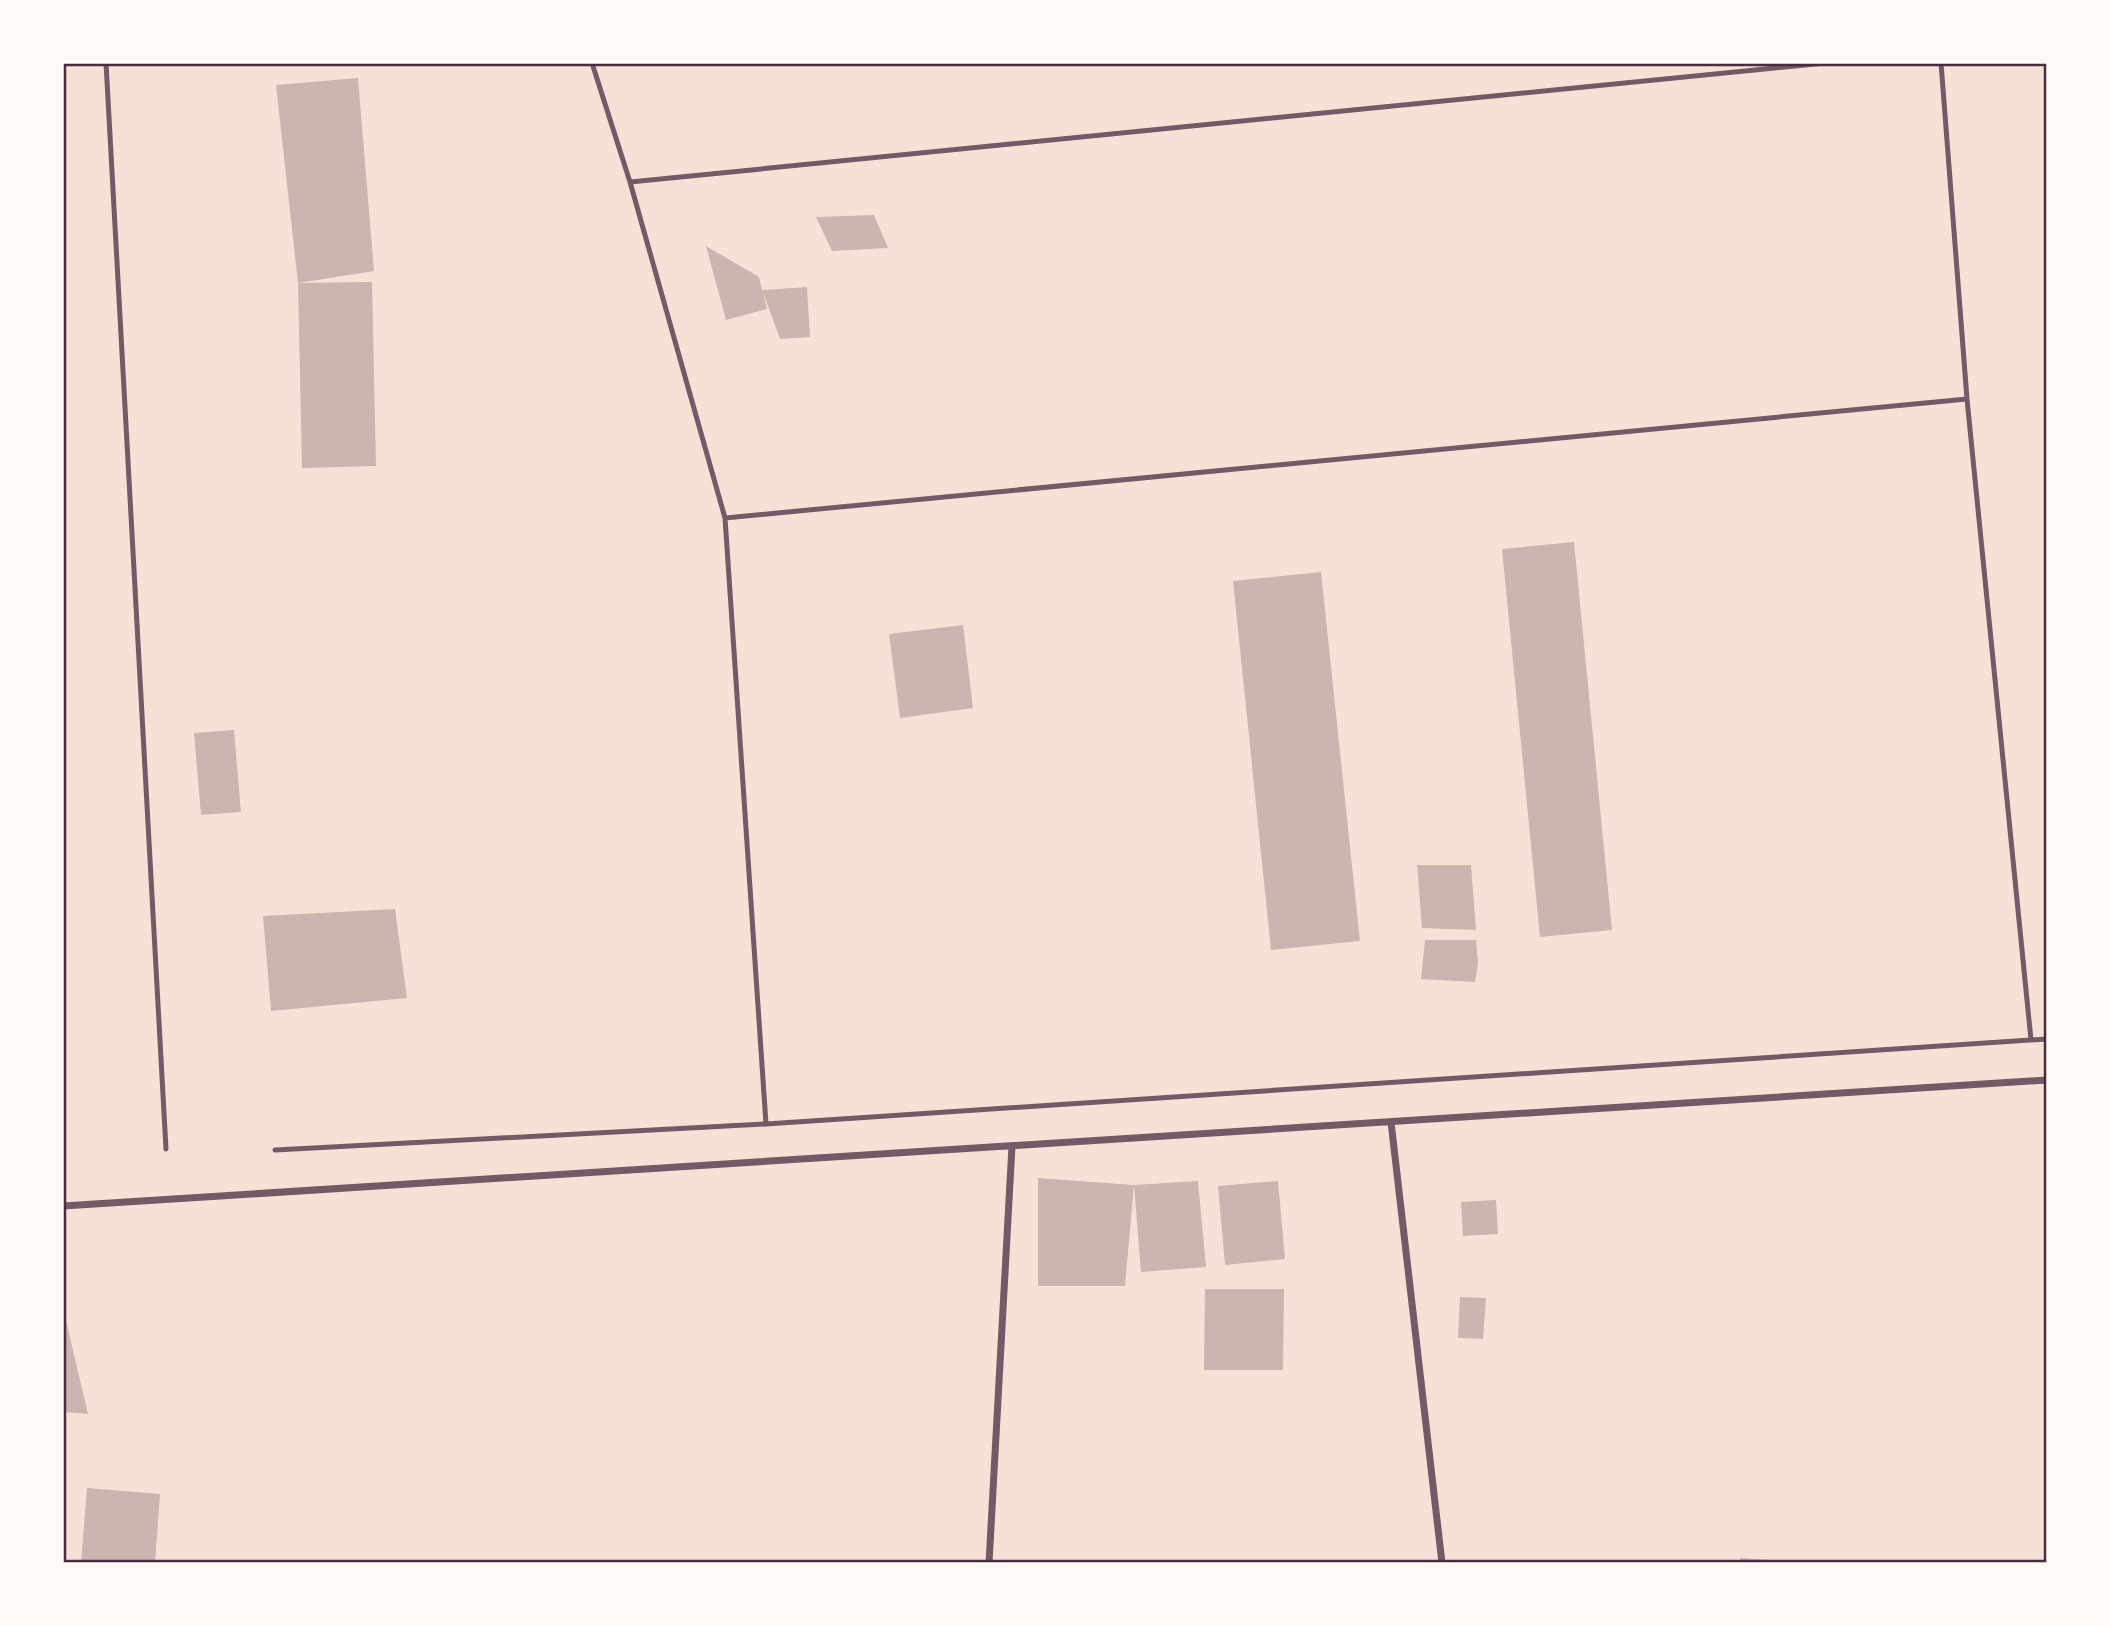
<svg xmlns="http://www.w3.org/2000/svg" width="2110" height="1626" font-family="'Fira Sans',sans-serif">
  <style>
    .building { fill: #ccb4b1 }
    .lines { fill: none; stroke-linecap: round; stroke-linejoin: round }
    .service { stroke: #755966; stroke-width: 5 }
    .minor { stroke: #755966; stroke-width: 7 }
    .neatline { fill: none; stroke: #4a2c40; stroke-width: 2.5 }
  </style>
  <rect width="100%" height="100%" fill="#f7e1d7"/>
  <path class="building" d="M358 78 374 271 298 283 372 282 376 466 302 468 298 283 276 85Z
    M874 215 888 248 832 251 816 217Z
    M706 246 759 277 762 290 807 287 810 337 780 339 763 292 767 309 726 320Z
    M1574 542 1612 930 1540 937 1502 549Z
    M1321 572 1360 941 1271 950 1233 581Z
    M963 625 973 708 900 718 889 634Z
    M234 730 241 812 201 815 194 733Z
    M1417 865H1471L1476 930 1422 928Z
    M395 909 407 998 271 1011 263 916Z
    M1425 940H1476L1478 963 1475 982 1421 979Z
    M1038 1178 1134 1185 1198 1181 1206 1267 1141 1272 1134 1185 1125 1286H1038Z
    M1278 1181 1285 1259 1225 1265 1218 1186Z
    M1496 1200 1498 1234 1463 1236 1461 1202Z
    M1205 1289H1284L1283 1370H1204Z
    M1460 1297 1486 1298 1483 1339 1458 1338Z
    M63 1312H64L88 1414 63 1412Z
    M87 1488 160 1494 155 1563H81Z
    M1740 1558 1789 1561V1563H1740Z"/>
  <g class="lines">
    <path class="service" d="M106 63 166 1149
      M592 63 630 182 725 518 766 1124
      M1941 63 1967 399 2031 1040
      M630 182 1825 63
      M725 518 1967 399
      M275 1150 766 1124 2047 1039"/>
    <path class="minor" d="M1391 1122 1442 1563
      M63 1206 2047 1080
      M989 1563 1012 1146"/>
  </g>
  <rect width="2110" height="1626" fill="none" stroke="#fffaf5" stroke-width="130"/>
  <rect x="65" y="65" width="1980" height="1496" class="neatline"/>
</svg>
